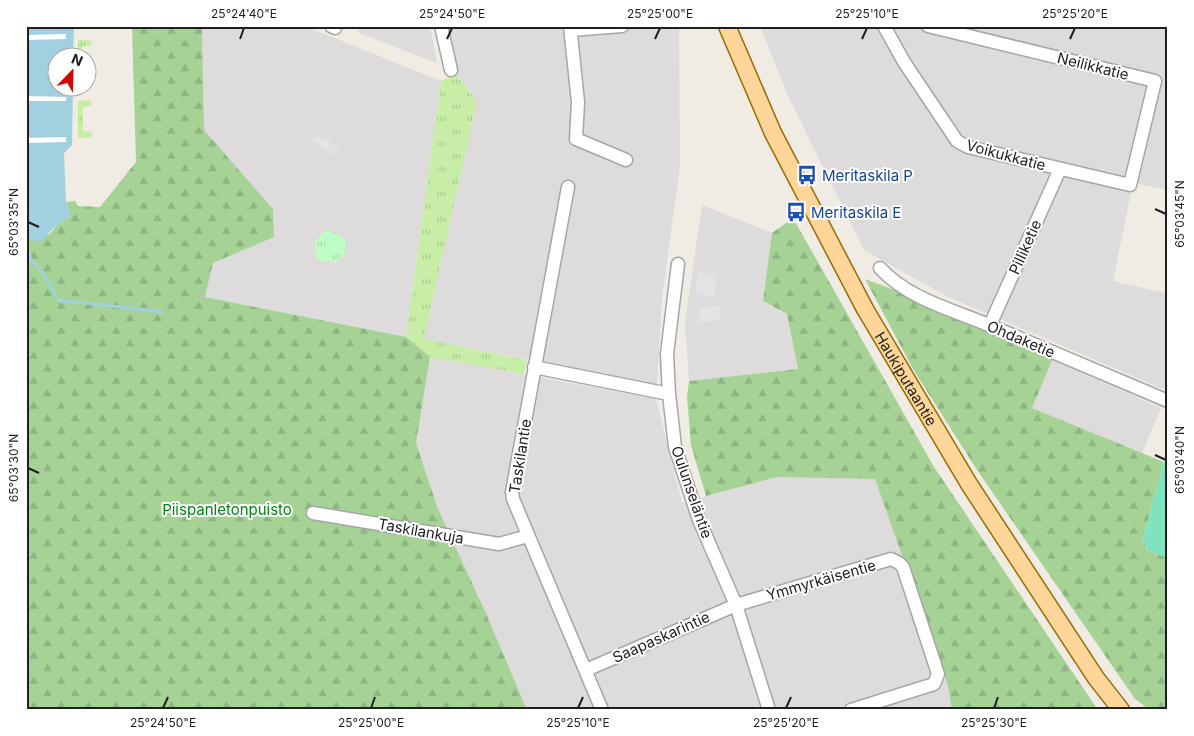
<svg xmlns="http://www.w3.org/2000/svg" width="1194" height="736" font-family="Inter,sans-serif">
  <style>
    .residential { fill: #dddbdb }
    .grass { fill: url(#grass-tufts) }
    .forest { fill: url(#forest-firs) }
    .park { fill: url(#park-tufts) }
    .pitch { fill: #7de4bf }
    .parking { fill: #e3e3e3 }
    .water { fill: #a1d0e1 }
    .pier { fill: #fff }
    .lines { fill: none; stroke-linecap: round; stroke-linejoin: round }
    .stream { stroke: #a1d0e1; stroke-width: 3 }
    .minor-casing { stroke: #a6a6a6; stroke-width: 15 }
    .major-casing { stroke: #996b00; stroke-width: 19 }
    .minor { stroke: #fff; stroke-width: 12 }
    .major { stroke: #ffd69a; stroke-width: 16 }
    .ticks { fill: none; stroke: #1f1f1f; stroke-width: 2 }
    .labels { text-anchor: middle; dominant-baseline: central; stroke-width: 4; stroke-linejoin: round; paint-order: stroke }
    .street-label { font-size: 15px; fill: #1f1f1f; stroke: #fff }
    .transit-label { font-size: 15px; fill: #164399; stroke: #fff; text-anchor: start }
    .park-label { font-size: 15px; fill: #048513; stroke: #fff }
    .neatline { fill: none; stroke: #1f1f1f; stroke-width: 2 }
    .ticks-label { font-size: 12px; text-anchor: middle; fill: #1f1f1f }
  </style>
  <defs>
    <pattern id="grass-tufts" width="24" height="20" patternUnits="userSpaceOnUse" patternTransform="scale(1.25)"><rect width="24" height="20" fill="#c7eda7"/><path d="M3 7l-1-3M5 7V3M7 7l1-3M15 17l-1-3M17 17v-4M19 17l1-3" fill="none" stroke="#aacb8f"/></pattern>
    <pattern id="forest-firs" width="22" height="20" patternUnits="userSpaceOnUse" patternTransform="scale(1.25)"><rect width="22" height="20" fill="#a6d296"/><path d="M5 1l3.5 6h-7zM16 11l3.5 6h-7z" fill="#8eb481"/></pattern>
    <pattern id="park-tufts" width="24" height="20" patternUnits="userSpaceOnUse" patternTransform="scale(1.25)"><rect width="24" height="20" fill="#befdc5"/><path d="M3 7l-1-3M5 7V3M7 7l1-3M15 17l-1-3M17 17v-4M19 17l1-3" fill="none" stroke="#a3d8a9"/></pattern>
  </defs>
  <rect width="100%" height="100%" fill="#f0ece4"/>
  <path class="residential" d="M202 26H305L441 81 406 337 205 297 213 263 274 237 273 209 204 130Z
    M359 26H430L437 63 359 33Z
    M448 26H679L680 166 662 298 657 385 424 339 477 102 457 74Z
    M760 26H1168V190L1133 183 1113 281 1168 294V391L946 296 864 250 788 96Z
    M702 205 772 233 763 301 787 314 798 369 689 381 685 322Z
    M430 357 656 399 682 503 777 477 875 479 948 686 952 710H527L485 611 438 509 416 443Z
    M1052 360 1161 408 1142 453 1032 408Z"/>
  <path class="grass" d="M78 40H89L92 42 90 46 82 47V57H78Z
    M457 74 477 102 424 339 527 360 524 374 430 357 406 337 441 81Z
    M89 100 92 103 91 106 83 107V131H91L92 136 90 138H78V101Z"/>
  <path class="forest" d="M132 26H202L204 130 273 209 274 237 213 263 205 297 406 337 430 357 416 443 438 509 485 611 527 710H26V261L32 262 27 241 50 234 57 225 71 215 66 202 75 201 78 206 100 207 136 162Z
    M793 218 934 467 1098 710H952L948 686 875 479 777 477 706 496 691 445 687 397 689 381 798 369 787 314 763 301 772 233Z
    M865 279 897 291 1052 360 1032 408 1164 462 1143 539 1147 550 1168 558V710H1150L1135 699 977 470 913 369Z"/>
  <path class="park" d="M327 230 332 231 346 241 344 257H338V263L318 260C312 246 315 238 327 230Z"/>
  <path class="pitch" d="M1164 462H1168V558L1147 550 1143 539Z"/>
  <path class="parking" d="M316 135 338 147 335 155 311 140Z
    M698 272 717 274 714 297 695 294Z
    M720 306 721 320 698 323 701 308Z"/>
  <path class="water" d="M26 26H74L73 57 58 58V88H73L72 145 64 153 66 202 71 215 57 225 40 242 31 240 27 241 33 262 26 261Z"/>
  <path class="pier" d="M66 34V39L26 40V35Z
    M26 96 66 97V101H26Z
    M66 137V142L26 143V138Z"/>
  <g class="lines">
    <path class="stream" d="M33 262 43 273 56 296
      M58 300 61 301 86 303 162 312"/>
    <defs>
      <path id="minor" d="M331 26 335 28
        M441 26 451 70
        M570 26 578 102 576 139 626 160
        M884 26 904 62 957 141 968 147 1130 185 1155 81 928 26
        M571 30 622 26
        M568 187 512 492 513 499 602 710
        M678 264 667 354 669 394 675 447 699 520 736 605 769 710
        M880 268C908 299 954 310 991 326 1050 351 1109 376 1168 401
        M990 325 1060 169
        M534 367 669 394
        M313 513 499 544 528 536
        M586 670 736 605 891 559 899 563 903 567 938 674 934 684 851 710"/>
      <g id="major">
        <path id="s1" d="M727 26 773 133 865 309 969 484 1096 678 1121 710"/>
      </g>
    </defs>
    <use href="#minor" class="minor-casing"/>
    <use href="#major" class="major-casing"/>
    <use href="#minor" class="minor"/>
    <use href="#major" class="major"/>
  </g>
  <path class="ticks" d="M240 39 244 28M447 39 452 28M655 39 660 28M862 39 867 28M1070 39 1075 28M1155 209 1166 214M28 222 39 227M1155 455 1166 460M28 468 39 473M163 708 168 697M371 708 375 697M578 708 583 697M786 708 791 697M994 708 998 697"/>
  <defs>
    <symbol id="bus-bare" viewBox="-9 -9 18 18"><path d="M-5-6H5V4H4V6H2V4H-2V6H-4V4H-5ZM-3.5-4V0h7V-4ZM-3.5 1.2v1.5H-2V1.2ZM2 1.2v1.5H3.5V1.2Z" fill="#1a4fb4" stroke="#fff" stroke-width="2.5" paint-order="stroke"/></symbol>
  </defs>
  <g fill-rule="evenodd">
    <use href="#bus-bare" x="793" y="161" width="28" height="28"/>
    <use href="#bus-bare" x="782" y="198" width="28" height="28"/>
  </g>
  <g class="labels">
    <g class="street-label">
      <text transform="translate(1093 66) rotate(14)">Neilikkatie</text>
      <text transform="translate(1006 155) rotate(15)">Voikukkatie</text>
      <text transform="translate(1025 247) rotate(-66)">Pilliketie</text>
      <text transform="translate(1021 339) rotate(23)">Ohdaketie</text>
      <text stroke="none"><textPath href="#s1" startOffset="396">Haukiputaantie</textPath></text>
      <text transform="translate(520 456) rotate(-81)">Taskilantie</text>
      <text transform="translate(692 492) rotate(71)">Oulunseläntie</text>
      <text transform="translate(421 531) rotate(10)">Taskilankuja</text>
      <text transform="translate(821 580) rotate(-16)">Ymmyrkäisentie</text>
      <text transform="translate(661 637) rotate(-24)">Saapaskarintie</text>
    </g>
    <g class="transit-label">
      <text x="822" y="175">Meritaskila P</text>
      <text x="811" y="212">Meritaskila E</text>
    </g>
    <g class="park-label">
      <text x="227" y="509">Piispanletonpuisto</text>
    </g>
  </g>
  <rect width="1194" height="736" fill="none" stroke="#ffffff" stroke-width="55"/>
  <g transform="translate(72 72) rotate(23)"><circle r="24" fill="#ffffff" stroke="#a5a5a5"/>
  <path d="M0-4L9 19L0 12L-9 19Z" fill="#cd0600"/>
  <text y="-8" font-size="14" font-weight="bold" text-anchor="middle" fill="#1f1f1f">N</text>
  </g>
  <rect x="28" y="28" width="1138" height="680" class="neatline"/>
  <g class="ticks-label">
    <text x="244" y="18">25°24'40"E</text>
    <text x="452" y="18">25°24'50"E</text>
    <text x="660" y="18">25°25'00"E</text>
    <text x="867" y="18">25°25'10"E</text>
    <text x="1075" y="18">25°25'20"E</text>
    <text transform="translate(1180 214) rotate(-90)" y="4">65°03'45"N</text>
    <text transform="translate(14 222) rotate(-90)" y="4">65°03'35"N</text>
    <text transform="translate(1180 460) rotate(-90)" y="4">65°03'40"N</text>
    <text transform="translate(14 468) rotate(-90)" y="4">65°03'30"N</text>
    <text x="163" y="727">25°24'50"E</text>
    <text x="371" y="727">25°25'00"E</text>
    <text x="578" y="727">25°25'10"E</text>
    <text x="786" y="727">25°25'20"E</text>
    <text x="994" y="727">25°25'30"E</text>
  </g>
</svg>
